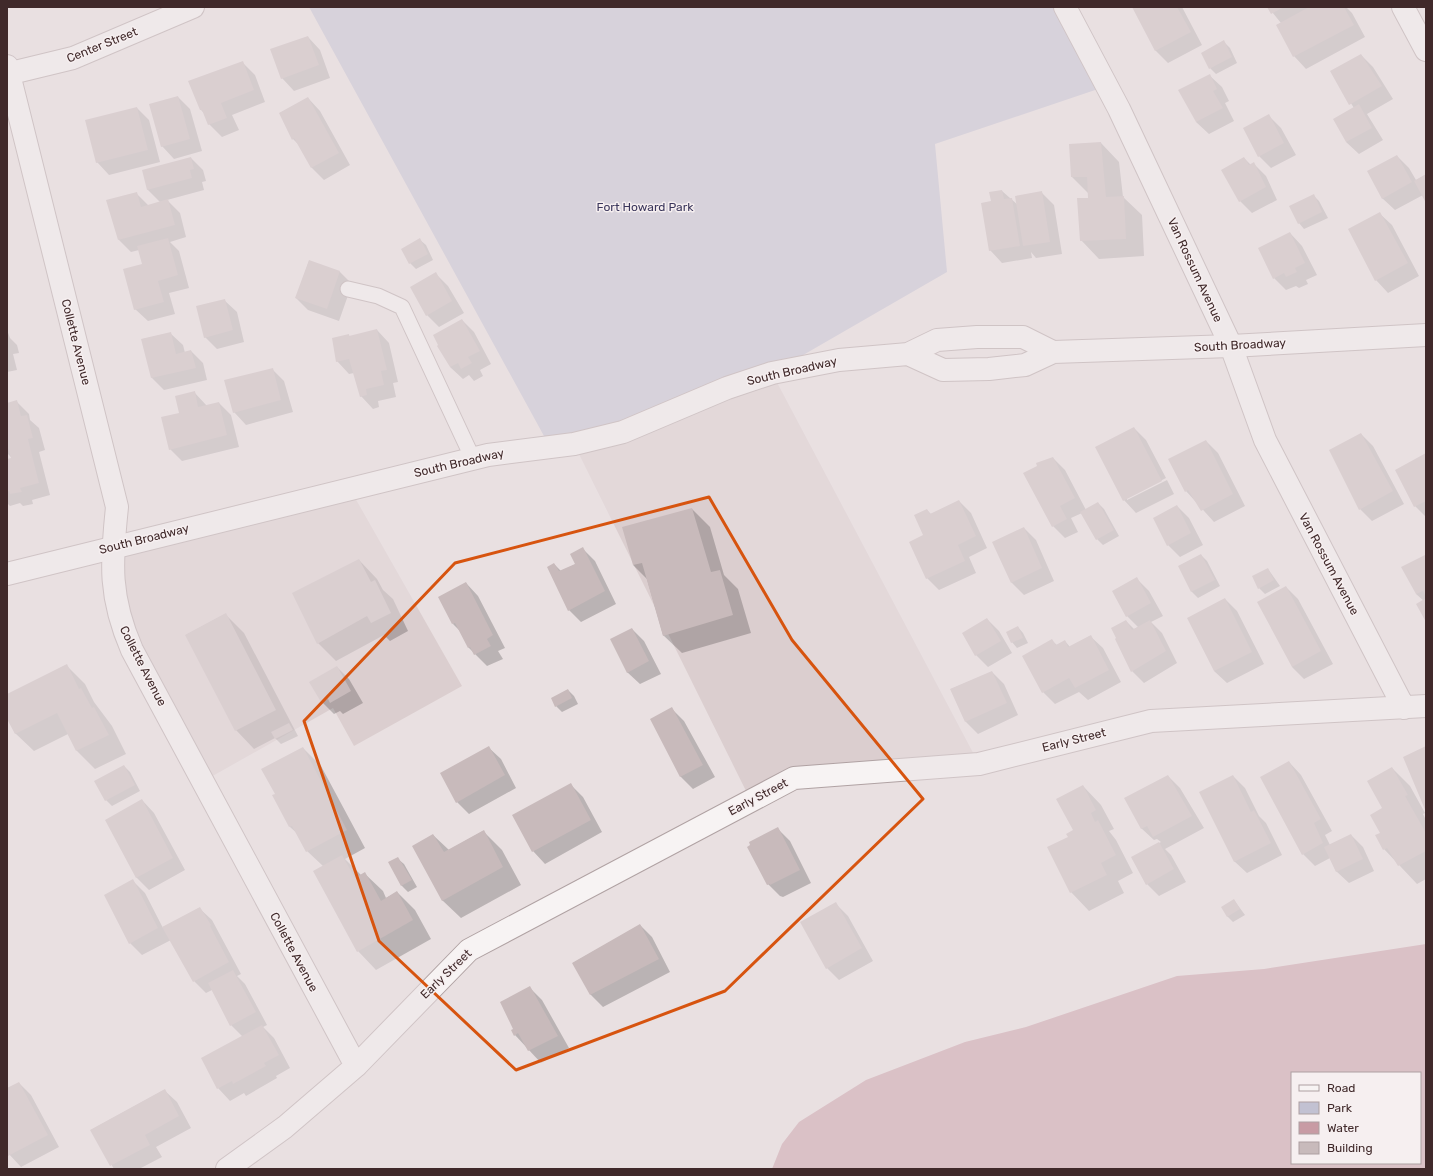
<svg xmlns="http://www.w3.org/2000/svg" width="1433" height="1176" font-family="Rubik,sans-serif">
  <style>
    .built { fill: #dbcecf }
    .green { fill: #c2c1d2 }
    .water { fill: #c89ba4; fill-rule: evenodd }
    .shadow { fill: #0003 }
    .building { fill: #c8babb }
    .lines { fill: none; stroke-linecap: round; stroke-linejoin: round }
    .service-casing { stroke: #b0a2a3; stroke-width: 17 }
    .minor-casing { stroke: #b0a2a3; stroke-width: 24 }
    .tertiary-casing { stroke: #b0a2a3; stroke-width: 24 }
    .service { stroke: #f7f3f3; stroke-width: 15 }
    .minor { stroke: #f7f3f3; stroke-width: 22 }
    .tertiary { stroke: #f7f3f3; stroke-width: 22 }
    .marked { fill: none; stroke: #d7540f; stroke-width: 3; stroke-linejoin: round }
    .labels { text-anchor: middle; dominant-baseline: central; stroke-width: 3; stroke-linejoin: round; paint-order: stroke }
    .street-label { font-size: 12px; fill: #40292a; stroke: #f6eff0 }
    .park-label { font-size: 12px; fill: #3a365b; stroke: #f6eff0 }
  </style>
  <rect width="100%" height="100%" fill="#e9e0e1"/>
  <path class="built" d="M772 373 979 764 794 778 751 801 574 444Z
    M350 489 462 686 354 746 333 708 202 782 132 650 113 547Z"/>
  <path class="green" d="M309 7H1065L1107 86 935 144 947 272 772 373 550 447Z"/>
  <path class="water" d="M1426 944V1169H772L782 1144 799 1122 866 1080 965 1042 1026 1027 1177 976 1264 969ZM1292 1073H1420V1163H1292Z"/>
  <path class="shadow" d="M1133 7H1182L1202 45 1168 63 1156 51Z
    M1268 7H1346L1352 13 1365 37 1306 69 1294 56 1277 25 1281 23Z
    M308 37 320 50 330 78 294 91 282 78Z
    M1224 42 1230 48 1237 63 1216 74 1210 68Z
    M1361 55 1373 67 1393 99 1367 114 1383 140 1359 154 1346 142 1354 108 1331 72Z
    M242 62 255 75 265 102 232 115 239 130 222 137 209 124 206 115 201 110Z
    M1209 75 1222 87 1229 101 1225 103 1234 121 1209 134 1196 122Z
    M178 97 190 109 202 151 174 159 162 146Z
    M308 98 320 111 350 165 324 180 312 168 299 145 293 139 280 113Z
    M137 108 149 120 160 162 109 175 97 162Z
    M1269 116 1281 128 1296 155 1271 168 1259 156Z
    M1101 143 1119 162 1123 197 1142 215 1144 256 1099 259 1081 240 1089 194 1072 177Z
    M1397 156 1409 168 1416 180 1426 175V200L1423 195 1395 210 1382 198Z
    M191 158 203 170 206 181 202 182 204 190 167 200 180 213 186 237 170 242 179 251 189 288 169 293 175 314 148 321 135 309 144 265 139 250 131 252 119 240 107 201 136 193 149 206 161 203 147 189Z
    M1244 158 1251 165 1254 164 1266 176 1277 200 1252 213 1240 201Z
    M1002 191 1018 205 1042 193 1054 205 1062 254 1036 258 1031 252 1032 258 1002 263 990 250 992 202Z
    M1313 195 1319 201 1328 218 1304 229 1299 223Z
    M1379 213 1392 225 1419 276 1388 293 1376 280Z
    M1290 233 1302 246 1317 275 1306 280 1308 284 1299 288 1296 286 1286 290 1274 278Z
    M420 240 426 245 433 260 416 269 410 263Z
    M309 261 340 272 352 284 339 321 308 310 296 298Z
    M436 274 448 286 464 313 439 327 427 315Z
    M224 300 237 312 244 342 217 349 205 337Z
    M462 320 474 332 491 364 480 370 483 376 474 381 469 375 463 379 450 367Z
    M7 330 10 338 17 345 19 353 13 354 17 370 7 372Z
    M377 330 389 343 398 382 393 383 396 397 378 401 379 407 373 409 361 396 354 373 349 374 337 361 349 335 350 337Z
    M170 333 183 345 185 353 191 351 203 363 207 380 164 390 152 378 143 339Z
    M272 369 284 381 293 412 246 425 234 412Z
    M194 392 207 406 219 403 231 415 239 447 182 461 170 449 180 413Z
    M17 402 29 414 30 420 39 428 45 450 39 452 50 495 32 500 33 504 23 506 20 503 10 506 7 503V460L13 459 7 453V404Z
    M1134 428 1146 440 1166 478 1127 498V500L1167 480 1174 494 1136 513 1124 500Z
    M1361 434 1373 446 1404 504 1372 521 1360 509Z
    M1206 441 1218 453 1245 506 1214 522 1186 491Z
    M1426 454V517L1415 506Z
    M1053 458 1065 470 1086 510 1098 503 1104 509 1119 536 1103 545 1097 539 1082 513 1071 518 1078 532 1065 538 1053 526 1038 466Z
    M959 501 971 513 987 548 969 557 976 573 939 590 927 578 924 535 927 510 931 514Z
    M1177 506 1189 518 1203 545 1180 557 1168 545Z
    M692 509 710 527 724 575 738 589 751 633 682 653 663 635 647 579 633 565Z
    M1024 528 1036 540 1054 581 1024 595 1012 583 994 543Z
    M583 549 595 561 616 604 581 622 569 610 554 564 561 571 576 564Z
    M1201 555 1207 561 1220 586 1198 598 1192 592 1179 566Z
    M1426 557V620L1424 601 1416 594Z
    M359 560 377 579 383 590 393 599 408 631 390 641 384 635 336 661 318 643Z
    M1268 569 1280 586 1265 594 1259 588Z
    M1137 579 1149 591 1163 616 1151 622 1162 633 1177 663 1144 683 1132 671 1126 621 1134 629 1138 627 1127 616Z
    M466 583 478 596 505 648 498 651 503 659 487 666 469 648 460 631 453 624Z
    M1286 587 1298 599 1333 664 1304 679 1292 667Z
    M1225 599 1237 611 1264 664 1227 683 1214 671Z
    M225 614 244 633 298 736 281 744 275 738 254 749 236 730 186 635Z
    M987 619 999 631 1012 653 988 667 976 655Z
    M1018 627 1023 633 1028 643 1017 648 1012 642Z
    M632 629 644 641 661 674 640 684 627 672Z
    M1090 636 1103 648 1121 682 1088 700 1079 692 1055 704 1043 692 1052 641 1057 645 1065 641 1070 647Z
    M66 665 85 684 94 702 112 726 126 754 95 769 77 751 68 734 34 751 15 733 7 717V696Z
    M337 667 349 679 363 703 343 714 340 711 334 714 322 702 311 682Z
    M992 672 1004 684 1018 715 978 734 966 722 951 689Z
    M568 690 574 696 578 704 562 712 556 706Z
    M672 709 684 721 715 777 693 789 681 777 652 719Z
    M488 747 501 759 516 788 469 814 457 802Z
    M303 748 321 766 365 848 345 859 361 875 364 873 383 891 386 898 397 892 415 910 431 939 376 970 358 951 323 866 307 851 299 835 290 827 276 795Z
    M1289 762 1301 775 1332 831 1325 835 1330 845 1351 835 1363 847 1374 871 1349 883 1336 871 1330 858 1315 866 1303 854Z
    M124 766 130 772 140 791 112 806 106 800Z
    M1392 768 1410 786 1425 813 1423 814 1426 820V879L1417 884 1384 849 1381 833 1383 809Z
    M1168 776 1180 788 1204 828 1165 849 1171 855 1186 882 1159 896 1147 884 1132 858 1161 842 1157 839 1154 840 1141 828Z
    M1233 776 1245 788 1259 816 1266 823 1282 855 1247 873 1234 861Z
    M570 784 583 797 602 832 545 864 533 851Z
    M1083 786 1101 805 1114 829 1109 831 1116 840 1133 873 1118 881 1124 893 1089 911 1071 892 1069 837 1074 830Z
    M142 800 154 813 185 870 149 890 136 877Z
    M777 828 790 841 811 883 783 897 780 896 768 884 751 846Z
    M483 831 502 850 521 885 461 918 442 900 433 835 449 850Z
    M398 859 404 864 417 887 408 892 402 886 390 863Z
    M133 881 145 893 163 928 199 908 212 920 241 974 237 976 245 984 267 1025 263 1027 274 1038 290 1068 276 1076 277 1078 246 1096 244 1093 230 1101 218 1088 243 1037 231 1025 212 990 206 993 194 981 171 940 142 955 130 943Z
    M1234 900 1245 915 1233 922 1227 916Z
    M836 904 848 916 873 961 839 980 827 968Z
    M640 925 652 937 670 972 603 1007 591 995 573 963Z
    M530 988 542 1000 569 1048 541 1063 515 1035Z
    M19 1083 31 1095 59 1147 21 1167 7 1152V1089Z
    M164 1090 177 1102 191 1128 156 1147 162 1157 139 1169H114L91 1130Z"/>
  <path class="building" d="M1132 7H1177L1191 32 1155 51Z
    M1267 7H1284L1271 14Z
    M1309 7H1344L1354 25 1293 57 1276 25Z
    M308 36 319 65 281 79 270 49Z
    M1224 40 1232 57 1209 69 1201 53Z
    M1361 54 1382 86 1349 105 1330 71Z
    M243 61 254 90 221 103 227 118 208 125 202 110H200L188 81Z
    M1210 74 1217 89 1213 91 1223 108 1196 122 1178 90Z
    M178 96 190 139 161 147 149 104Z
    M308 97 339 153 311 168 294 138 292 140 279 113Z
    M1359 104 1372 128 1346 142 1333 119Z
    M137 107 148 150 96 163 85 120Z
    M1269 114 1284 143 1258 157 1243 128Z
    M1101 142 1106 197 1124 196 1126 239 1080 241 1077 198H1088L1087 177H1071L1069 144Z
    M1397 155 1412 182 1382 199 1367 171Z
    M191 157 194 169 190 170 192 178 147 190 142 170Z
    M1244 157 1249 165 1254 162 1266 187 1239 202 1221 170Z
    M1426 174V203L1414 181Z
    M1002 190 1004 199 1012 198 1020 246 989 251 981 203 991 201 989 192Z
    M1042 191 1050 242 1023 246 1015 196Z
    M137 192 141 207 168 199 175 225 118 240 106 200Z
    M1314 194 1322 212 1298 224 1289 206Z
    M1380 212 1408 263 1375 281 1348 229Z
    M1290 232 1305 263 1295 268 1297 272 1286 277 1284 273 1273 279 1258 248Z
    M168 238 178 275 158 281 164 302 134 310 123 269 142 264 137 246Z
    M420 238 428 254 409 264 401 249Z
    M309 260 340 271 327 309 295 298Z
    M436 272 452 301 426 316 410 287Z
    M225 299 233 330 204 338 196 306Z
    M462 319 480 351 468 357 472 363 461 369 458 363 450 367 437 346 438 345 433 335Z
    M377 329 387 370 381 371 384 385 366 389 367 395 360 397 349 359 336 362 332 338 349 334V336Z
    M171 332 176 354 191 350 196 368 151 378 141 339Z
    M273 368 281 400 233 413 224 380Z
    M195 391 198 407 219 402 227 435 169 450 161 417 179 413 175 396Z
    M17 400 21 416 27 415 33 438 28 439 39 483 20 488 22 492 10 494 9 491 7 492V459L11 458 7 445V403Z
    M1134 427 1162 481 1123 501 1095 447Z
    M1361 433 1393 491 1359 510 1329 450Z
    M1206 440 1233 494 1201 511 1188 490 1185 492 1168 459Z
    M1426 453V501L1414 507 1395 470Z
    M1053 457 1075 498 1060 506 1067 519 1052 527 1023 473 1037 466 1036 463Z
    M959 500 976 536 958 545 965 561 926 579 909 542 923 535 914 515 927 509 930 514Z
    M1098 502 1114 530 1096 540 1080 512Z
    M1177 505 1191 533 1167 546 1153 518Z
    M692 508 711 572 720 570 733 615 663 636 642 563 633 565 622 527Z
    M1024 527 1042 568 1011 583 992 542Z
    M583 547 605 591 568 611 547 567 554 563 559 571 575 564 570 554Z
    M1201 554 1215 580 1191 592 1178 566Z
    M1425 555 1426 557V597L1423 591 1416 594 1401 567Z
    M359 559 371 582 375 580 391 613 371 623 367 616 317 644 292 593Z
    M1268 568 1274 580 1258 589 1252 576Z
    M1137 577 1151 603 1126 617 1112 591Z
    M466 582 493 635 487 639 491 646 474 655 470 647 468 648 455 623 452 624 438 597Z
    M1286 586 1321 651 1292 667 1257 602Z
    M1225 598 1252 652 1214 671 1187 618Z
    M1426 598V622L1416 604Z
    M226 613 276 710 235 731 185 635Z
    M987 618 1001 641 975 656 962 633Z
    M1126 620 1132 630 1150 620 1166 651 1131 672 1115 639 1116 638 1111 628Z
    M1018 626 1023 638 1011 643 1006 632Z
    M632 628 649 661 627 673 610 639Z
    M1091 635 1109 670 1075 688 1069 678 1042 693 1022 656 1052 639 1056 645 1065 640 1068 647Z
    M67 664 79 689 81 688 92 708 94 707 109 735 76 751 57 713 15 734 7 719V694Z
    M337 666 351 691 330 703 328 699 321 702 309 682Z
    M992 671 1007 703 965 722 950 689Z
    M568 689 572 698 555 707 551 698Z
    M672 707 703 765 680 777 650 719Z
    M289 723 293 730 275 739 271 732Z
    M489 746 505 775 456 803 440 773Z
    M1426 746V812L1403 757Z
    M303 747 347 830 306 852 292 826 289 827 272 795 275 794 261 769Z
    M1289 761 1321 819 1314 823 1323 843 1302 855 1260 777Z
    M124 765 135 785 105 801 94 781Z
    M1392 767 1408 795 1405 796 1426 833V851L1398 866 1387 848 1383 850 1375 835 1380 833 1370 815 1382 808 1367 781Z
    M1168 775 1192 816 1153 837 1147 826 1141 829 1124 798Z
    M1233 775 1251 812 1254 810 1271 843 1234 862 1199 792Z
    M571 783 591 820 532 852 512 815Z
    M1083 785 1096 810 1091 813 1095 822 1098 820 1116 855 1101 863 1107 875 1070 893 1047 847 1068 837 1066 834 1073 830 1056 799Z
    M142 799 173 858 136 878 105 820Z
    M778 827 800 870 770 885V884L767 885 747 847 750 845 749 842Z
    M484 830 503 867 442 901 412 846 433 834 444 852Z
    M1351 834 1363 859 1336 872 1324 847Z
    M1159 842 1174 869 1146 885 1131 857Z
    M342 855 355 878 365 872 381 901 397 891 413 920 357 952 313 871Z
    M398 857 412 880 401 886 388 862Z
    M133 879 158 928 129 944 104 895Z
    M1234 899 1240 909 1227 917 1221 907Z
    M836 902 862 948 826 969 800 922Z
    M200 907 211 925 210 926 229 962 193 982 162 927Z
    M640 924 659 959 590 995 572 963Z
    M233 970 256 1012 230 1026 208 983Z
    M530 986 558 1036 528 1051 518 1033 514 1036 511 1030 513 1029 500 1002Z
    M262 1025 279 1055 264 1063 266 1066 233 1084 232 1081 217 1089 201 1058Z
    M19 1082 48 1135 8 1156 7 1088Z
    M165 1089 179 1116 145 1135 150 1145 110 1166 90 1130Z"/>
  <g class="lines">
    <defs>
      <path id="service" d="M348 289 378 296 402 307 473 459"/>
      <path id="minor" d="M1065 7 1119 109 1231 346 1265 440 1404 708
        M1403 7 1426 50
        M7 66 117 507C111 564 109 597 132 650L356 1066
        M7 74 73 58 193 7
        M227 1169 285 1127 356 1066 469 950 794 778 979 764 1151 721 1426 706"/>
      <path id="tertiary" d="M908 354 943 370 989 369 1025 365 1053 352 1231 346 1426 335
        M7 574 488 455 574 444 623 432 727 388 772 373 839 360 908 354 937 340 977 337H1023L1053 352"/>
    </defs>
    <use href="#service" class="service-casing"/>
    <use href="#minor" class="minor-casing"/>
    <use href="#tertiary" class="tertiary-casing"/>
    <use href="#service" class="service"/>
    <use href="#minor" class="minor"/>
    <use href="#tertiary" class="tertiary"/>
  </g>
  <path d="M0 0H1433V1176H0ZM709 497 792 640 923 799 725 991 516 1070 379 941 304 721 455 563Z" fill="#e9e0e1" fill-opacity=".55" fill-rule="evenodd"/>
  <path class="marked" d="M709 497 792 640 923 799 725 991 516 1070 379 941 304 721 455 563Z"/>
  <g class="labels">
    <g class="street-label">
      <text transform="translate(102 45) rotate(-22)">Center Street</text>
      <text transform="translate(1195 270) rotate(65)">Van Rossum Avenue</text>
      <text transform="translate(76 342) rotate(76)">Collette Avenue</text>
      <text transform="translate(1240 345) rotate(-3)">South Broadway</text>
      <text transform="translate(792 371) rotate(-13)">South Broadway</text>
      <text transform="translate(459 463) rotate(-13)">South Broadway</text>
      <text transform="translate(144 539) rotate(-14)">South Broadway</text>
      <text transform="translate(1329 564) rotate(62)">Van Rossum Avenue</text>
      <text transform="translate(143 666) rotate(63)">Collette Avenue</text>
      <text transform="translate(1074 740) rotate(-14)">Early Street</text>
      <text transform="translate(758 797) rotate(-28)">Early Street</text>
      <text transform="translate(294 952) rotate(62)">Collette Avenue</text>
      <text transform="translate(446 974) rotate(-44)">Early Street</text>
    </g>
    <g class="park-label">
      <text x="645" y="207">Fort Howard Park</text>
    </g>
  </g>
  <rect width="1433" height="1176" fill="none" stroke="#40292a" stroke-width="16"/>
  <rect x="1291" y="1072" width="130" height="92" fill="#f6eff0" stroke="#ada0a1"/>
  <rect x="1299" y="1085" width="20" height="6" fill="#f7f3f3" stroke="#ada0a1"/>
  <text x="1327" y="1092" font-size="12" fill="#40292a">Road</text>
  <rect x="1299" y="1102" width="20" height="12" fill="#c2c1d2" stroke="#ada0a1"/>
  <text x="1327" y="1112" font-size="12" fill="#40292a">Park</text>
  <rect x="1299" y="1122" width="20" height="12" fill="#c89ba4" stroke="#ada0a1"/>
  <text x="1327" y="1132" font-size="12" fill="#40292a">Water</text>
  <rect x="1299" y="1142" width="20" height="12" fill="#c8babb" stroke="#ada0a1"/>
  <text x="1327" y="1152" font-size="12" fill="#40292a">Building</text>
</svg>
